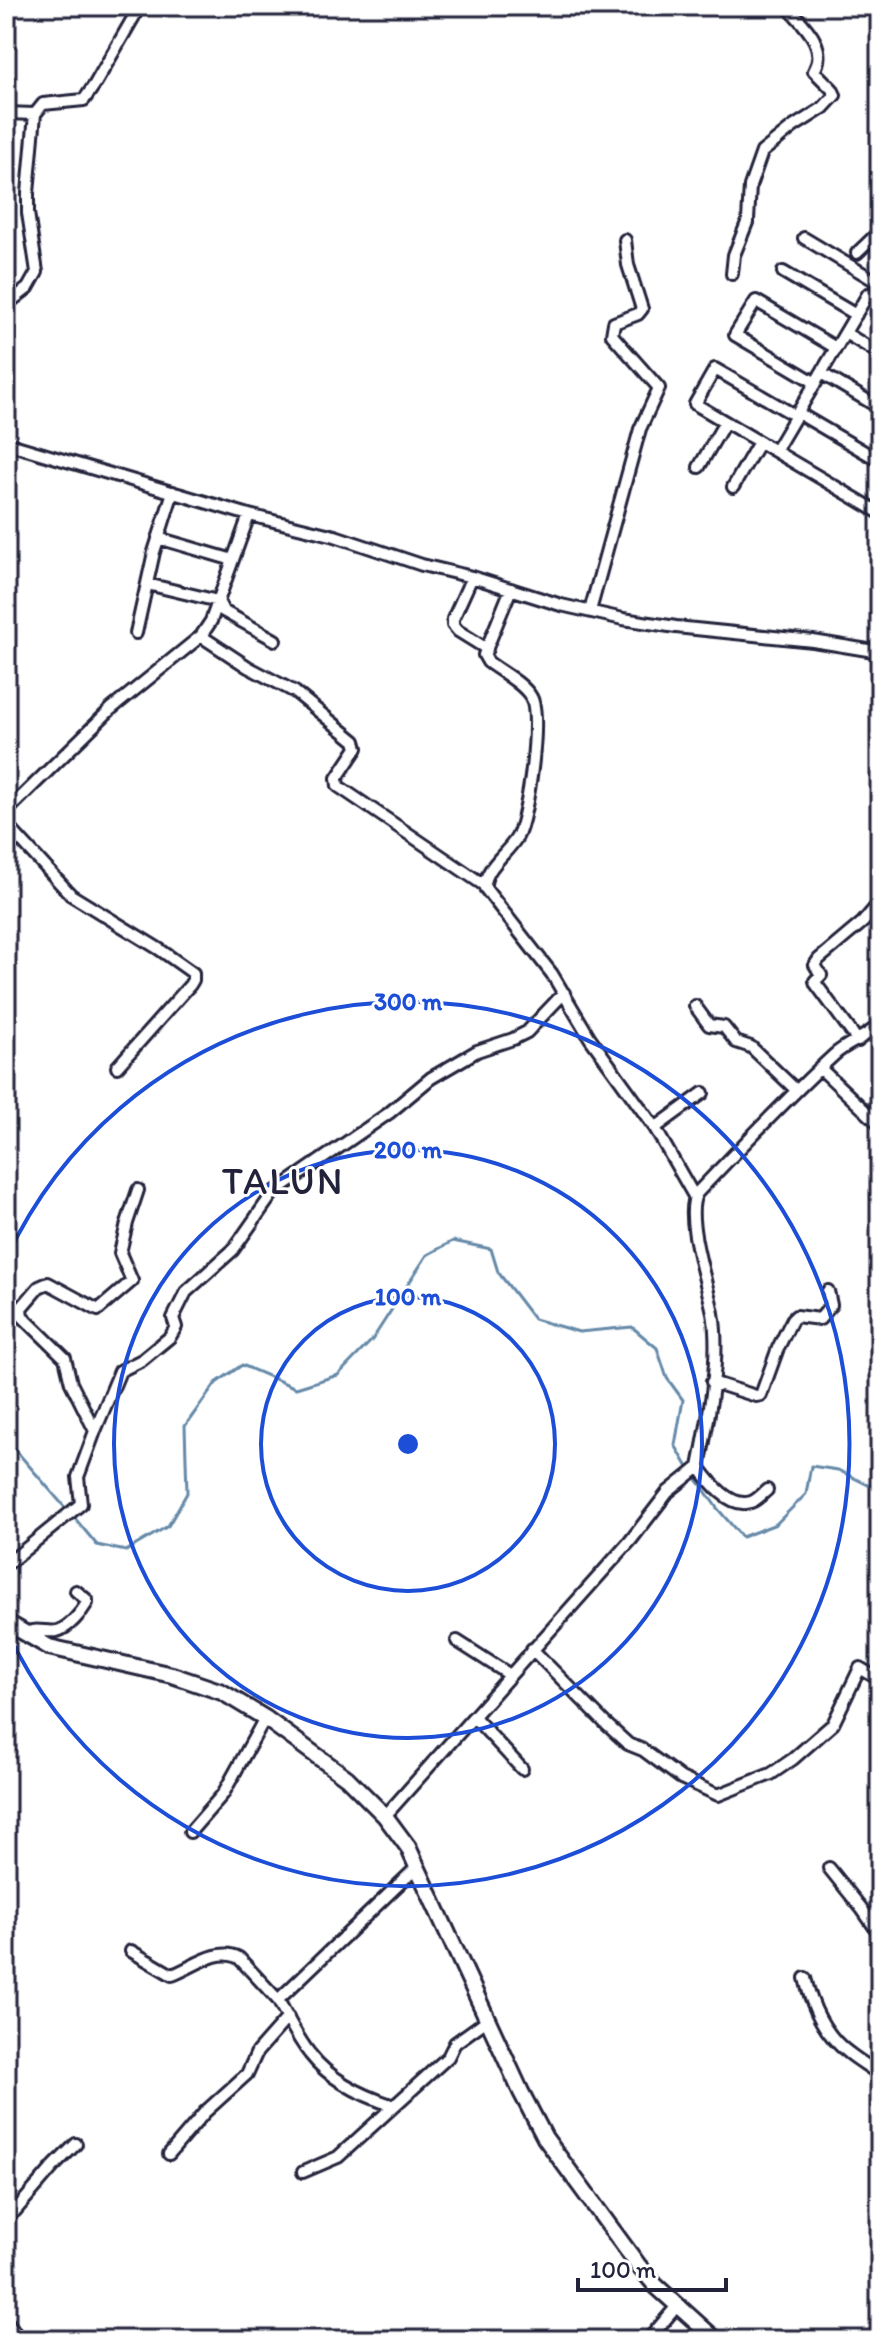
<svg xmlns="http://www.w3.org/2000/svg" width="886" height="2346" font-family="Itim,sans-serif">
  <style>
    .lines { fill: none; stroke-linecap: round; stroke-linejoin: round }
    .stream { stroke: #6589a8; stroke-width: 3 }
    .street-casing { stroke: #22223b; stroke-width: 16 }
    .secondary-casing { stroke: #22223b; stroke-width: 20 }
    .street { stroke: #fff; stroke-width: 10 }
    .secondary { stroke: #fff; stroke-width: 14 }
    .ring { fill: none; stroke: #1d4ed8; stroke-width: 4 }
    .labels { text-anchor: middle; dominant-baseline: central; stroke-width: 6; stroke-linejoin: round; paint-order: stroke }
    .quarter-label { font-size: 38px; letter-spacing: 2px; fill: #22223b; stroke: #fff }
    .centre { fill: #1d4ed8; stroke: #fff; stroke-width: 4 }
    .ring-label { font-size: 24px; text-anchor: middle; font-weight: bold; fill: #1d4ed8; stroke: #fff; stroke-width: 6; stroke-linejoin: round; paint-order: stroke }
  </style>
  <rect width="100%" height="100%" fill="#fff"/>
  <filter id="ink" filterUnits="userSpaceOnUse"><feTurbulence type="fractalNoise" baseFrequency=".0125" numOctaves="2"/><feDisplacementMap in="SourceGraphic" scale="16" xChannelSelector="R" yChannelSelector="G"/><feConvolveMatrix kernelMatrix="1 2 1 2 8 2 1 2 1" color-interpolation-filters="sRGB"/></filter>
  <g filter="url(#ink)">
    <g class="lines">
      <path class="stream" d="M6 1439 68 1511
        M694 1475 717 1508 742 1537 776 1524 806 1494 811 1466 838 1470 880 1491
        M73 1516 97 1545 126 1551 168 1526 187 1493 185 1426 216 1383 242 1365 296 1388 338 1375 372 1340 427 1255 453 1241 491 1249 498 1272 534 1319 579 1332 632 1327 657 1348 667 1378 683 1400 675 1445 689 1469"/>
      <defs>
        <path id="street" d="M6 113 35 114 43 104 84 100 95 84 140 6
          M804 238 879 283
          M857 253 880 231
          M783 272 856 315
          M732 274 734 255 748 220 750 186 762 152 793 127 823 108 835 95 832 89 814 71C829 46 803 25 787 6
          M6 305 28 288 37 272 28 213V193L35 114
          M845 333 880 354
          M821 373 880 408
          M816 383 735 335 756 301 836 348
          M798 413 880 461
          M796 416 715 369 695 404 880 513
          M6 443 249 515 335 536 422 565 472 577 561 605 623 619 676 627 813 641 880 652
          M775 451 868 294 880 301
          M699 467 725 422
          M733 487 759 442
          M158 538 233 560
          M472 577 453 619V625L458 631 487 649
          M147 584 218 601 223 611 275 640
          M511 589 484 655 488 662C501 672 523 683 531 697 542 715 528 817 517 837 508 853 483 869 485 888L552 974 590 1038 655 1128 694 1196
          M590 611 640 429 659 388 612 335 614 323 638 314 642 309 628 265 625 240
          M136 633 154 552 173 492
          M201 636 248 667 295 692 355 741 357 748 337 778 338 786 484 885
          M6 812 111 709 201 636 211 621 249 515
          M6 824 71 895 159 949 193 973V980L190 985 117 1067
          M695 1006 709 1025 724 1027 736 1042 751 1047 796 1090
          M858 1041 816 984 815 981 821 975 815 965 819 959 863 922 880 902
          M820 1068 880 1125
          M655 1128 703 1093
          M712 1382 756 1396 761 1395 778 1348 792 1320 796 1316 820 1319 831 1305 828 1291
          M95 1431 120 1371 142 1360 170 1337 176 1327 173 1318 186 1292 233 1250 273 1193 389 1113 431 1078 477 1051 513 1039 527 1032 564 993
          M699 1467C709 1481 730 1509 751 1502 757 1500 762 1494 767 1490
          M6 1565 81 1504 78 1477 95 1431 71 1383 65 1358 22 1316 21 1308 39 1287 48 1283 98 1310 132 1281 120 1253 127 1223 138 1190
          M24 1634C35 1627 46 1633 57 1631 69 1628 81 1613 87 1603V1600L76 1591
          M457 1641 510 1675
          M532 1649 606 1724 628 1744 643 1750 681 1778 718 1795 771 1774 793 1759 833 1724 860 1668 880 1680
          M474 1717 522 1769
          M385 1816 631 1540 668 1492 699 1467C708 1421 721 1360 713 1313 708 1285 683 1215 697 1193 742 1146 786 1099 834 1055 848 1042 866 1038 880 1024
          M190 1832 223 1794 265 1718
          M418 1866 278 2000C288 2018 297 2038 310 2054 330 2080 363 2096 394 2106L448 2057 455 2043 487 2020
          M829 1868 862 1909 880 1935
          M131 1951 172 1975C192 1968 218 1946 239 1958L278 2000
          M805 1978C812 2007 824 2035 849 2053 859 2061 870 2067 880 2075
          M169 2154 205 2112 247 2074 257 2052 288 2017
          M303 2172 338 2157 394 2106
          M6 2216 15 2211 54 2166 76 2144
          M6 2320 14 2331 12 2340
          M648 2340 677 2306"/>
        <path id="secondary" d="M6 1622 49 1647 172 1675 222 1692 265 1718 347 1778 385 1816 408 1847 521 2092 545 2138 638 2265 656 2286 716 2340"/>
      </defs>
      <use href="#street" class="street-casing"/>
      <use href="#secondary" class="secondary-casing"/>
      <use href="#street" class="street"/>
      <use href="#secondary" class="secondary"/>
    </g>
  </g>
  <g class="ring">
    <circle cx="408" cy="1444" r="147"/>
    <circle cx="408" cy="1444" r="294"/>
    <path d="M7 1257A442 442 0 1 1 7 1631"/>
  </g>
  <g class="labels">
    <g class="quarter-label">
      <text x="283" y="1181">TALUN</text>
    </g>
  </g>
  <circle cx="408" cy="1444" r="12" class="centre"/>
  <g class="ring-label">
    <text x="408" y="1010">300 m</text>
    <text x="408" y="1158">200 m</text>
    <text x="408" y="1305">100 m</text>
  </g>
  <rect width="886" height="2346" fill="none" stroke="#fff" stroke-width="32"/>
  <rect x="16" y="16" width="854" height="2314" fill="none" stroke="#22223b" stroke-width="3" filter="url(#ink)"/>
  <path d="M578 2278v12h148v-12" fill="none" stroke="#22223b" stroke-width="4"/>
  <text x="590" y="2278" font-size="24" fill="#22223b" stroke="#ffffff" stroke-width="6" paint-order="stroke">100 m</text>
</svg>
